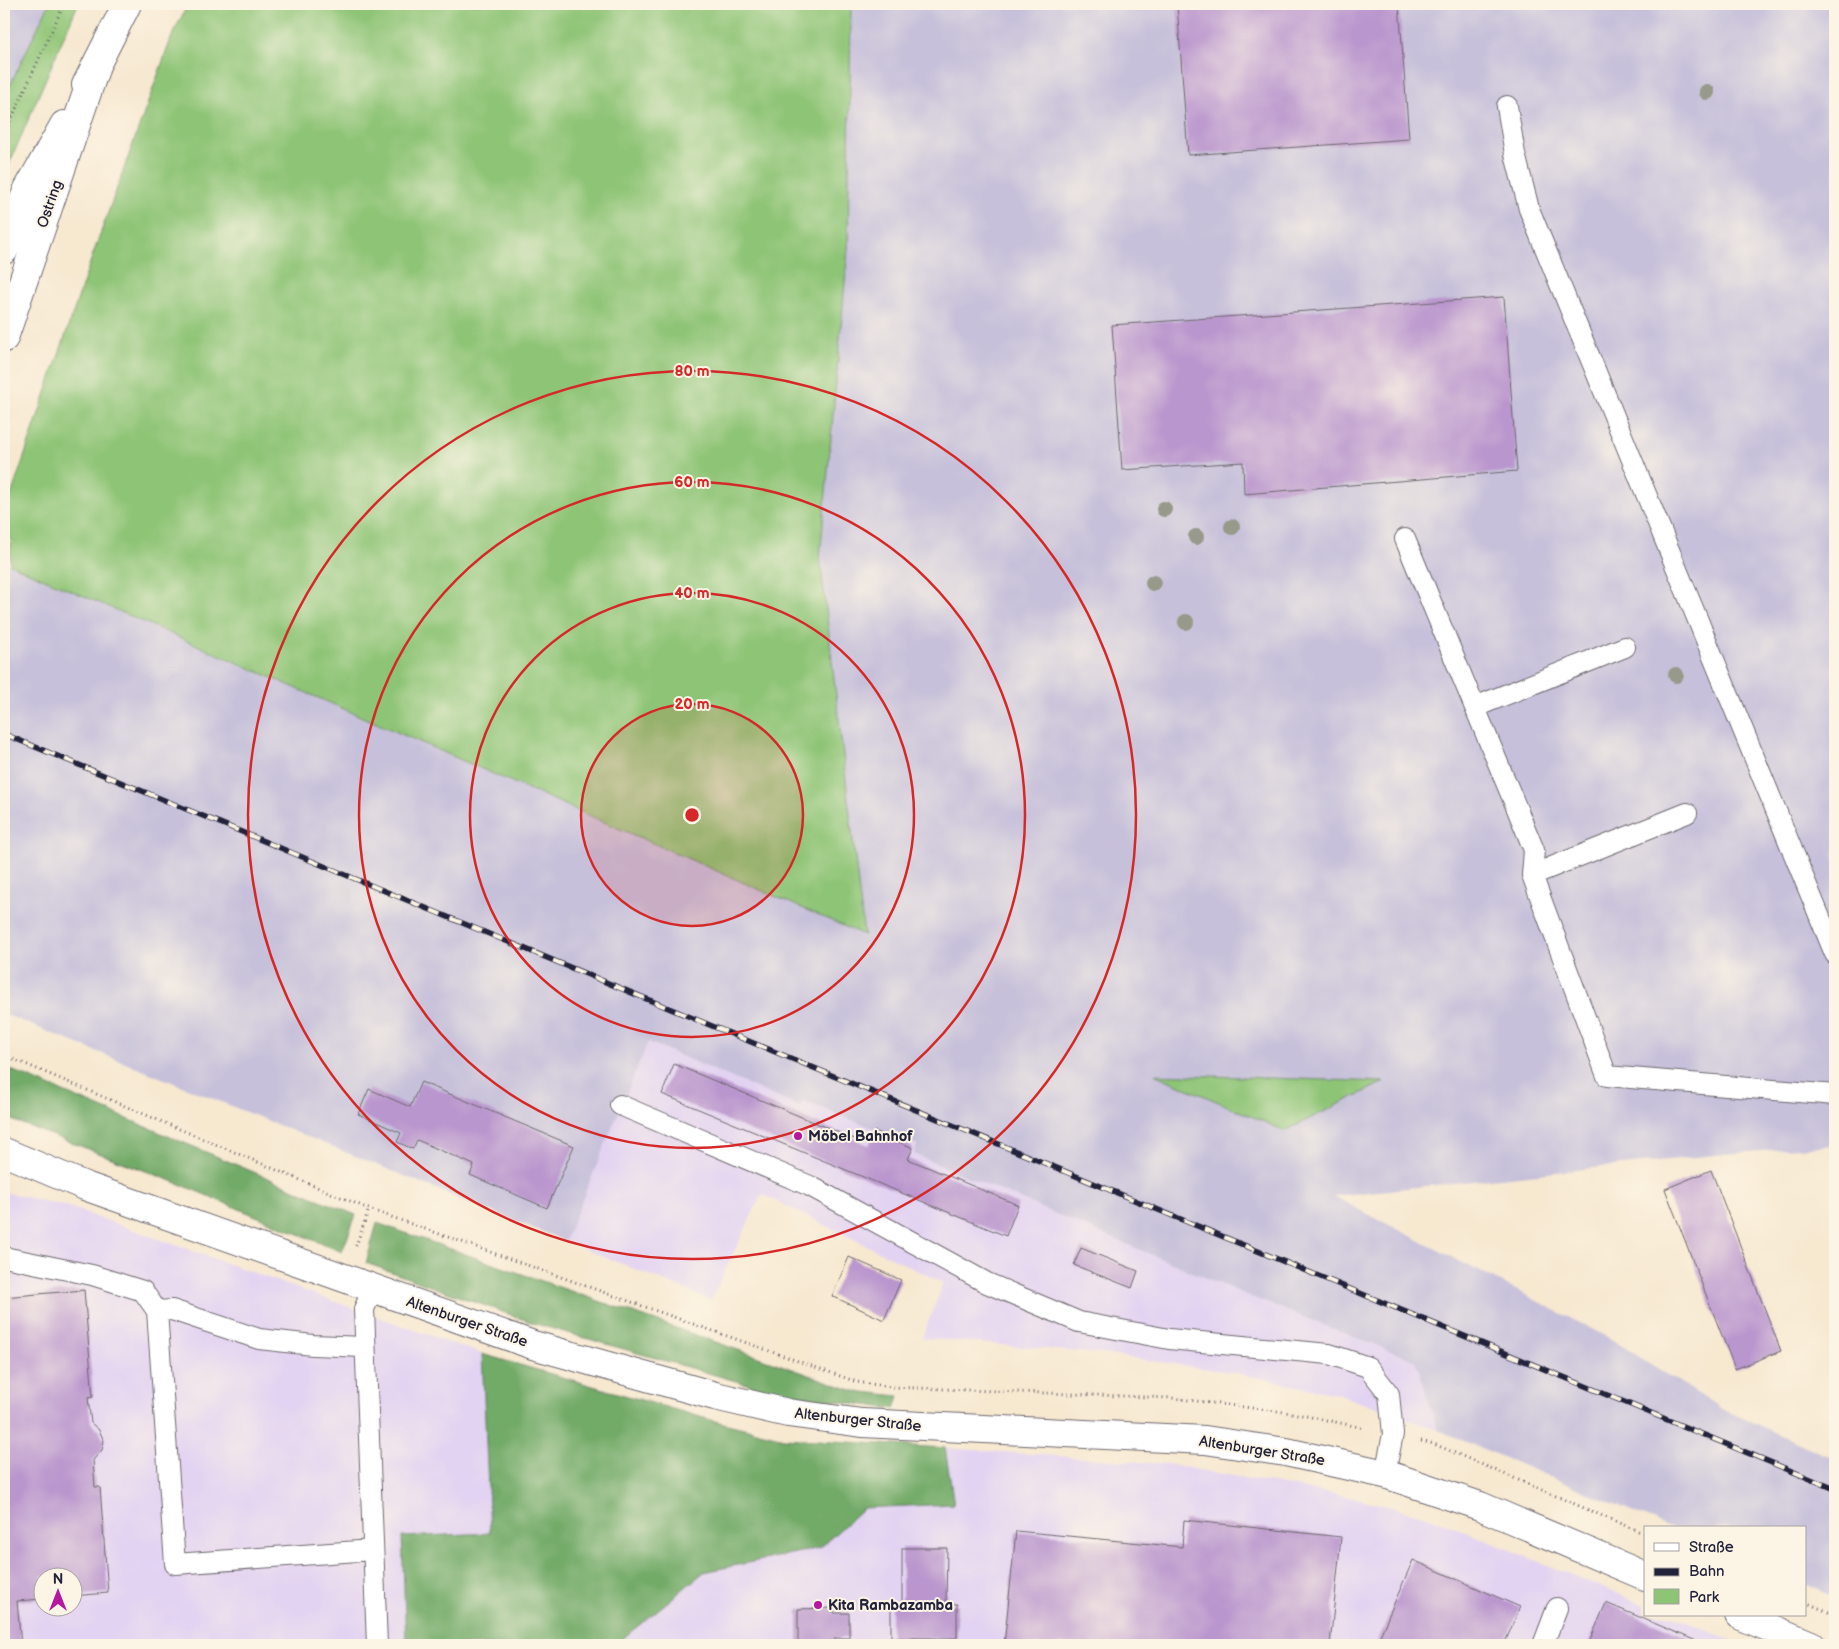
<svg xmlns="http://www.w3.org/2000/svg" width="1839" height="1649" font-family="'Balsamiq Sans',sans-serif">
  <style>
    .built { fill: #e3d3f2; fill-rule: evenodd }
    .industrial { fill: #c6c0da }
    .green { fill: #8ec476; stroke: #587358 }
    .forest { fill: #72aa67; stroke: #4a6651 }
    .building { fill: #ba96ce }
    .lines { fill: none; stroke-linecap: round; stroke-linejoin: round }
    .service-casing { stroke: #6d676f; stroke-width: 22 }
    .minor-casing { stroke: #6d676f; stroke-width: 30 }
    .secondary-casing { stroke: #6d676f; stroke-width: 30 }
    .path { stroke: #6d676f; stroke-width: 3; stroke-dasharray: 1 4; stroke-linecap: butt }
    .service { stroke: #fff; stroke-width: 20 }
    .minor { stroke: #fff; stroke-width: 28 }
    .secondary { stroke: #fff; stroke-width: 28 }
    .rail-casing { stroke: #22223b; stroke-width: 5.5 }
    .rail { stroke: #fcf5e5; stroke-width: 4; stroke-dasharray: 11; stroke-linecap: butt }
    .tree { fill: #979a8a }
    .ring { fill: none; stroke: #d62828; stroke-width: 2.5 }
    .poi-dot { fill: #b5179e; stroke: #fcf5e5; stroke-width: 2 }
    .labels { text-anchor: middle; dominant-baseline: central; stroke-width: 4; stroke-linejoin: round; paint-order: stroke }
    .street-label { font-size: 15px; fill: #22223b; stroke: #fcf5e5 }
    .poi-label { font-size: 15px; font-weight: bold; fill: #22223b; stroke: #fcf5e5; text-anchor: start }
    .centre { fill: #d62828; stroke: #fcf5e5; stroke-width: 2.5 }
    .ring-label { font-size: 15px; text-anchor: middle; font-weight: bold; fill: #d62828; stroke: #fcf5e5; stroke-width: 4; stroke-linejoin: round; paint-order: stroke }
  </style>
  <rect width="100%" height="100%" fill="#fcf5e5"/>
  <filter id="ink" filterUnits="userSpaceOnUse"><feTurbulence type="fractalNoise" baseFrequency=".02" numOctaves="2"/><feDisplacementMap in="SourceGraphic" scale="10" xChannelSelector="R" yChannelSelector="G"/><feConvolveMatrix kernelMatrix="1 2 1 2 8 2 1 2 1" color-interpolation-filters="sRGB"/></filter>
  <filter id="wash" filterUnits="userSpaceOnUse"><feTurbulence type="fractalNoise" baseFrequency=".0096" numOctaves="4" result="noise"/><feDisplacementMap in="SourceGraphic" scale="20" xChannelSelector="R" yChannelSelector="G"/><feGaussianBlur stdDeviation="1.12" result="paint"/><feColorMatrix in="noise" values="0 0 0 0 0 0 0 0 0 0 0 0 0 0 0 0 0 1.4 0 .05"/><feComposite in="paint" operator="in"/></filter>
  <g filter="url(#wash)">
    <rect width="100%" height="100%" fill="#f7e8d0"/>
    <path class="built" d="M647 1042 800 1106 803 1100 918 1146 915 1154 1249 1296 1416 1361 1438 1430 1340 1395 1236 1373 1102 1354 922 1338 943 1283 762 1194 711 1300 565 1241Z
      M4 1192 66 1206 482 1354 490 1533 402 1537 406 1645H4ZM42 1576H72V1606H42Z
      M945 1448 1167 1464 1356 1498 1427 1516 1645 1605V1615H1670L1743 1645H615L704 1572 820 1548 863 1508 954 1504Z"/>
    <path class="industrial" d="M4 4H49L4 98Z
      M851 4H1835V1145L1725 1154 1333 1196 1611 1339 1722 1409 1835 1459V1597L1805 1584V1528H1672L1438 1430 1416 1361 1249 1296 914 1154 917 1145 803 1101 800 1107 648 1042 565 1241 4 1014V562L863 935 820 558 848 249Z"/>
    <path class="green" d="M49 4H78L4 176V98Z
      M188 4H851L848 249 820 558 864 935 10 564 11 541 4 526V516L92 257 172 36Z
      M1154 1074 1384 1082 1285 1131Z"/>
    <path class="forest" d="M4 1067 356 1215 342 1252 177 1183 4 1117Z
      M377 1223 855 1391 899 1396 895 1409 778 1393 536 1324 366 1263Z
      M482 1354 711 1420 784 1438 945 1448 954 1504 863 1508 820 1548 704 1572 615 1645H406L402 1537 490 1533Z"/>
    <g id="blocks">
      <path class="building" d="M1177 4H1399L1409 139 1188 155Z
        M1504 297 1517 471 1244 494 1243 462 1122 470 1112 325Z
        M674 1064 869 1145 875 1131 913 1148 908 1159 1018 1205 1006 1236 662 1094Z
        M421 1082 574 1146 547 1208 470 1175 474 1165 417 1140 413 1149 397 1142 401 1133 358 1114 369 1089 410 1107Z
        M1711 1170 1781 1351 1735 1369 1665 1189Z
        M1081 1248 1138 1271 1132 1288 1074 1265Z
        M849 1257 901 1280 884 1320 832 1296Z
        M84 1290 93 1397 88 1398 91 1423 99 1430 104 1441 102 1450 93 1460 95 1487H100L108 1593 72 1596V1576H42V1599L17 1601 21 1645H4V1297Z
        M1184 1520 1341 1537 1330 1645H1004L1016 1531 1182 1547Z
        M902 1548H947L946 1604H957V1638H891V1604H902Z
        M1413 1560 1520 1607 1504 1645H1376Z
        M1606 1603 1706 1645H1588Z
        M834 1608V1613H849V1638H835V1645H798V1609Z"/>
    </g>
  </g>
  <g filter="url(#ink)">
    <use href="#blocks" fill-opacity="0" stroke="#6d676f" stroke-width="1"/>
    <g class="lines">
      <defs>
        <path id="service" d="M1507 106 1515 154 1529 209 1835 954
          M1405 539 1534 850 1532 875 1607 1076 1835 1095
          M1475 707 1625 647
          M1532 875 1687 813
          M620 1105 810 1186 987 1283 1079 1322 1169 1339 1329 1354 1368 1367 1389 1394 1393 1434 1385 1474
          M4 1257 92 1275 143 1291 157 1311
          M373 1289 364 1309 377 1645
          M365 1347 313 1345 259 1339 172 1310 157 1311 175 1564 373 1550
          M1543 1645 1557 1608"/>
        <path id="minor" d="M4 1152 85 1186 533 1345 715 1396 788 1413 862 1423 1205 1440 1286 1452 1385 1474 1480 1506 1645 1576
          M1739 1615 1811 1645"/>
        <path id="secondary" d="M86 85 127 4
          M4 250 28 189 64 125
          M4 338 95 69"/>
      </defs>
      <use href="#service" class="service-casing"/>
      <use href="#minor" class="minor-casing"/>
      <use href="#secondary" class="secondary-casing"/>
      <path class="path" d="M4 141 10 122 64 4
        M4 1055 369 1209 857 1382 891 1387 1172 1398 1292 1413 1364 1428
        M356 1246 369 1209
        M1421 1441 1434 1444 1645 1534
        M1805 1602 1835 1615"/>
      <use href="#service" class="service"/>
      <use href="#minor" class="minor"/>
      <use href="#secondary" class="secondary"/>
      <defs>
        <path id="rail" d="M4 734 1835 1489"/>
      </defs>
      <use href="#rail" class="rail-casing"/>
      <use href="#rail" class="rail"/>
    </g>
    <g class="tree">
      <circle cx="1707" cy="92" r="8"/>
      <circle cx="1164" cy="509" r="8"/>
      <circle cx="1232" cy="527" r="8"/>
      <circle cx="1196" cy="537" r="8"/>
      <circle cx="1153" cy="583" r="8"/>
      <circle cx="1186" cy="622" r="8"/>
      <circle cx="1676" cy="675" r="8"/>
    </g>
  </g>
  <circle cx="692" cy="815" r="111" fill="#d62828" fill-opacity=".12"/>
  <g class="ring">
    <circle cx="692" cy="815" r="111"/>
    <circle cx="692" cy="815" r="222"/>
    <circle cx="692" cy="815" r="333"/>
    <circle cx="692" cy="815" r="444"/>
  </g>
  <g class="poi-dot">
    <circle cx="798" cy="1136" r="5"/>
    <circle cx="818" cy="1605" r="5"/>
  </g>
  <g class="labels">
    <g class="street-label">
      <text transform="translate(50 204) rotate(-71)">Ostring</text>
      <text transform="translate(467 1322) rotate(19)">Altenburger Straße</text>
      <text transform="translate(858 1420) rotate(6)">Altenburger Straße</text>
      <text transform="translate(1262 1451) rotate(9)">Altenburger Straße</text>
    </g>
    <g class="poi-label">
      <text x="808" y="1136">Möbel Bahnhof</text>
      <text x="828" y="1605">Kita Rambazamba</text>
    </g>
  </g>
  <circle cx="692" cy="815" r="8" class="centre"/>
  <g class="ring-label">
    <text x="692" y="376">80 m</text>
    <text x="692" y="487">60 m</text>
    <text x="692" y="598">40 m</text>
    <text x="692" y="709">20 m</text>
  </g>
  <rect width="1839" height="1649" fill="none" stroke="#fcf5e5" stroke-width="20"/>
  <rect x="1644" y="1526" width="162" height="90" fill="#fcf5e5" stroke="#a5a1a1"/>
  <rect x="1654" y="1543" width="25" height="8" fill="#ffffff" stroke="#a5a1a1"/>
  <text x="1689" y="1552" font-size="15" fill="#22223b">Straße</text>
  <rect x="1654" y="1568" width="25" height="8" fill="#22223b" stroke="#a5a1a1"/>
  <text x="1689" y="1576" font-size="15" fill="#22223b">Bahn</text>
  <rect x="1654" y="1589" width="25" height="15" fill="#8ec476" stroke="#a5a1a1"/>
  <text x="1689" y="1602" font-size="15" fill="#22223b">Park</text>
  <g transform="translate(58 1592)"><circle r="24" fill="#fcf5e5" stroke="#a5a1a1"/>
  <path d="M0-4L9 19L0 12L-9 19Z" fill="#b5179e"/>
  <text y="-8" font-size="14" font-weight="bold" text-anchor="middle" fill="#22223b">N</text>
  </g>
</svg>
